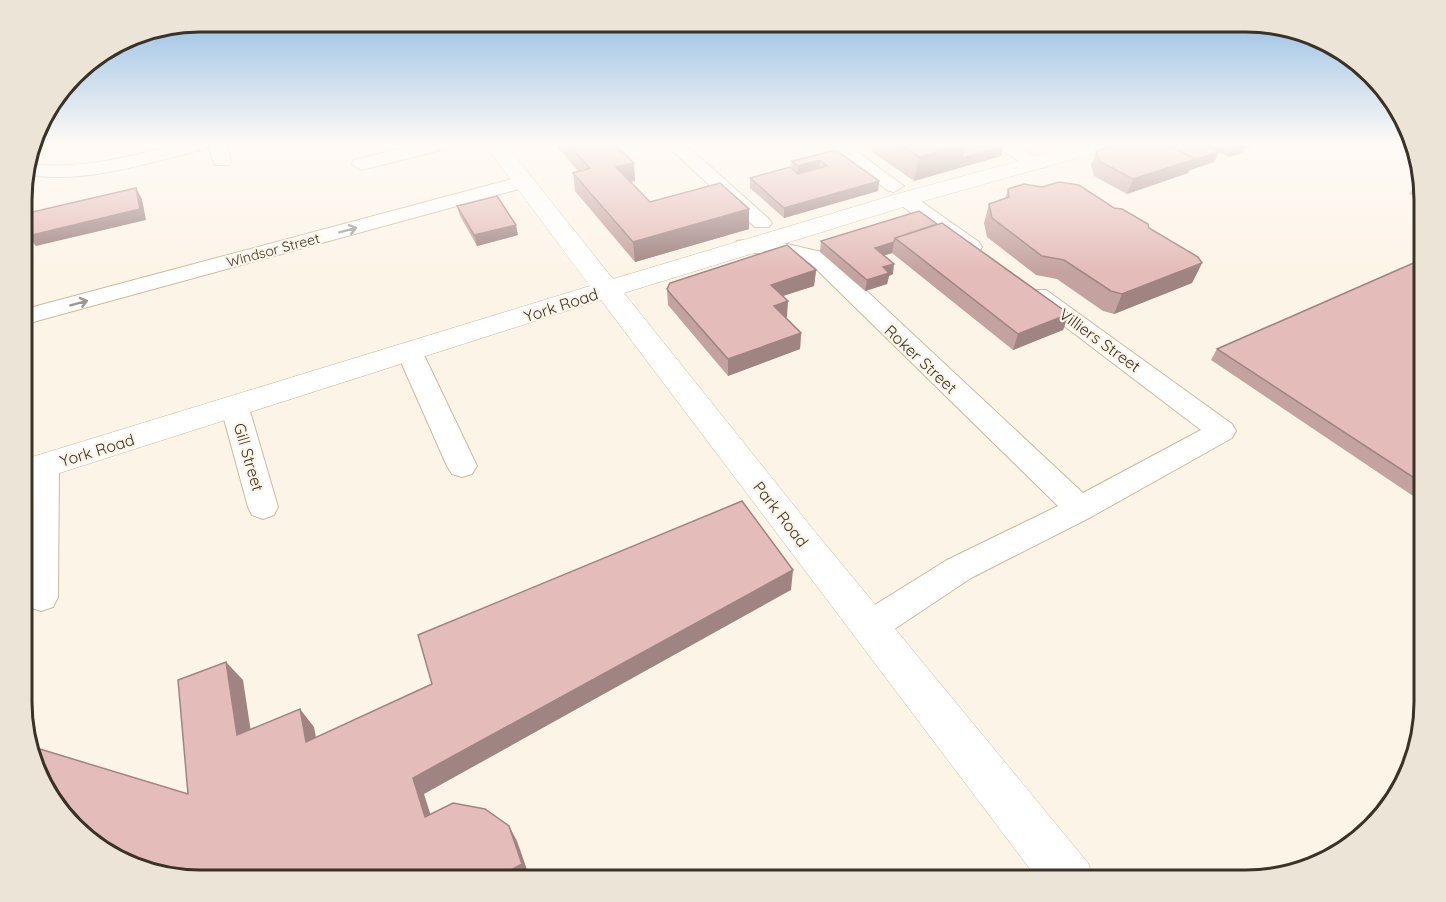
<svg xmlns="http://www.w3.org/2000/svg" width="1446" height="902" font-family="Quicksand,sans-serif">
  <style>
    .lines { fill: none; stroke-linecap: round; stroke-linejoin: round }
    .street-casing { stroke: #cdb99b; stroke-width: 2 }
    .secondary-casing { stroke: #cdb99b; stroke-width: 1 }
    .street { fill: #fff; fill-rule: evenodd }
    .secondary { fill: #fff; fill-rule: evenodd }
    .wall { fill: #c4a29f }
    .shaded-wall { fill: #a08482 }
    .building { fill: #e4bcb9; stroke: #a08482; stroke-width: 1.5 }
    .oneway { stroke: #9c9892 }
    .labels { text-anchor: middle; dominant-baseline: central; stroke-width: 4.5; stroke-linejoin: round; paint-order: stroke }
    .far-street-label { font-size: 14px; fill: #3a3226; stroke: #fdf4e8 }
    .street-label { font-size: 16px; fill: #3a3226; stroke: #fdf4e8 }
    .rim { fill: none; stroke: #3a3226; stroke-width: 3 }
  </style>
  <rect width="100%" height="100%" fill="#fdf4e8"/>
  <g class="lines">
    <defs>
      <path id="street" d="M175 145H208L205 149C146 163 84 185 23 174L26 164C78 170 126 158 175 145Z
        M208 145H226L231 161 229 165H215Z
        M416 145H448L445 149 361 170 352 164 354 160Z
        M666 145H686L769 219 772 223 769 227H755Z
        M827 145H848L904 186 894 192 887 190Z
        M995 145H1017L1045 164 1043 168H1029Z
        M523 176 530 178 533 182 530 186 22 325V310Z
        M905 193 912 195 979 242 982 247 979 252H963L898 203 895 199 898 195Z
        M745 240 787 244 826 253 1083 493 1201 430 1030 300 1026 295 1030 290H1046L1232 424 1236 431 1232 438 1091 517 971 578 881 638 869 642 857 638 852 627 857 616 947 560 1058 506 810 263 786 256 737 251 734 246 737 241Z
        M410 345 419 347 423 353 477 466 472 474 462 477 452 474 447 466 397 353 401 347Z
        M235 399 245 401 249 408 278 507 274 515 263 519 252 515 248 507 221 408 225 401Z
        M44 456 54 459 59 467 58 597 53 607 41 611 29 607 24 597 29 467 34 459Z"/>
      <path id="secondary" d="M485 145H506L613 279 897 194 1078 145H1112L1109 149 913 204 624 293 812 528 1088 863 1095 881H1039L601 300 22 485V460L590 286Z"/>
    </defs>
    <use href="#street" class="street-casing"/>
    <use href="#secondary" class="secondary-casing"/>
    <use href="#street" class="street"/>
    <use href="#secondary" class="secondary"/>
  </g>
  <path class="wall" d="M558 145H616L634 163 635 181 630 182 650 202 749 209V229L635 262 575 191 573 173 578 171 558 148Z
    M873 145H1003L1001 156 914 181 872 152Z
    M1115 145H1253L1245 149 1243 152 1229 157 1219 152 1214 162 1190 170 1188 173 1127 194 1094 176 1091 165 1096 151Z
    M836 150 879 181 878 191 784 218 750 188V178L791 169 792 161Z
    M1422 178 1425 187V201L1409 194 1419 179Z
    M1008 189 1114 208 1149 228 1202 263 1192 283 1114 314 1103 311 1057 279 1036 275 987 237 984 223 989 204 1005 199Z
    M457 206 518 235 477 246 460 216Z
    M937 224 1069 314 1063 330 1013 350 892 253 884 255 893 274 889 276 887 284 865 291 820 252 821 241Z
    M1425 258V504L1211 360 1217 349Z
    M816 270 814 286 783 296 787 317 785 318 801 333 800 349 728 376 668 305 667 289Z"/>
  <path class="shaded-wall" d="M962 145 1003 146 1001 156 914 181 919 157Z
    M1239 145H1253L1245 149 1243 152 1229 157 1234 147Z
    M1219 152 1214 162 1190 170 1188 173 1127 194 1133 179 1195 159Z
    M820 160 819 170 797 176 798 166Z
    M634 163 635 181 617 185 616 167Z
    M879 181 878 191 784 218V208Z
    M136 188 142 199 146 220 36 246 28 236Z
    M749 209V229L635 262 633 242Z
    M516 225 518 235 477 246 474 235Z
    M894 242 892 253 874 259 875 248Z
    M1202 263 1192 283 1114 314 1122 294Z
    M894 264 893 274 889 276 887 284 865 291 867 280 883 267Z
    M816 270 814 286 770 300 771 285Z
    M788 301 787 317 773 322 774 306Z
    M1069 314 1063 330 1013 350 1018 334Z
    M801 333 800 349 728 376V359Z
    M793 570 791 590 424 794 436 832 425 817 413 778Z
    M226 662 243 680 254 752 237 735Z
    M300 709 314 727 320 759 306 742Z
    M509 826 517 841 530 878 524 881H491Z"/>
  <path class="building" d="M569 145H616L634 163 616 167 650 202 720 183 749 209 633 242 573 173 590 168Z
    M900 145H962L919 157Z
    M965 145H1003V146L962 158Z
    M1115 145H1167L1195 159 1133 179 1099 161 1096 151Z
    M1167 145H1205L1219 152 1194 160 1195 159Z
    M836 150 879 181 784 208 750 178 790 167 798 174 827 166 820 160 798 166 792 161Z
    M1059 182 1079 185 1114 208 1122 209 1148 224 1149 228 1198 257 1202 263 1122 294 1111 291 1064 260 1042 256 992 218 989 204 1009 197 1008 189 1024 184 1042 187Z
    M136 188 140 209 28 236V213Z
    M497 196 516 225 474 235 457 206Z
    M919 211 937 224 895 238 894 242 875 248 894 264 883 267 889 273 867 280 821 241Z
    M942 223 1069 314 1018 334 895 238Z
    M787 245 816 270 771 285 788 301 774 306 801 333 728 359 669 292 667 289 670 283Z
    M1425 258V485L1217 349Z
    M742 501 793 570 413 778 425 817 453 803 485 809 509 826 522 864 491 881H199L101 851 51 801 30 746 188 794 178 680 226 662 237 735 300 709 306 742 432 684 418 635Z"/>
  <defs><path id="oneway-shaft" d="M-6 0H5M1.5-3L5.5 0L1.5 3" fill="none" stroke-width="1.6" stroke-linecap="round" stroke-linejoin="round" transform="scale(1.5)"/></defs>
  <g class="oneway">
    <use href="#oneway-shaft" transform="translate(348 230) rotate(-15)"/>
    <use href="#oneway-shaft" transform="translate(79 303) rotate(-15)"/>
  </g>
  <linearGradient id="sky" x2="0" y2="1"><stop stop-color="#90bbe4"/><stop offset="0.53" stop-color="#fefaf5"/><stop offset="1" stop-color="#fefaf5" stop-opacity="0"/></linearGradient>
  <rect width="1446" height="272" fill="url(#sky)"/>
  <g class="labels">
    <g class="far-street-label">
      <text transform="translate(273 250) rotate(-15)">Windsor Street</text>
    </g>
    <g class="street-label">
      <text transform="translate(561 305) rotate(-18)">York Road</text>
      <text transform="translate(1100 340) rotate(36)">Villiers Street</text>
      <text transform="translate(921 359) rotate(43)">Roker Street</text>
      <text transform="translate(97 450) rotate(-17)">York Road</text>
      <text transform="translate(249 457) rotate(74)">Gill Street</text>
      <text transform="translate(781 514) rotate(52)">Park Road</text>
    </g>
  </g>
  <path d="M0 0H1446V902H0ZM200 32H1246A168 168 0 0 1 1414 200V702A168 168 0 0 1 1246 870H200A168 168 0 0 1 32 702V200A168 168 0 0 1 200 32Z" fill="#ede4d8" fill-rule="evenodd"/>
  <path class="rim" d="M200 32H1246A168 168 0 0 1 1414 200V702A168 168 0 0 1 1246 870H200A168 168 0 0 1 32 702V200A168 168 0 0 1 200 32Z"/>
</svg>
